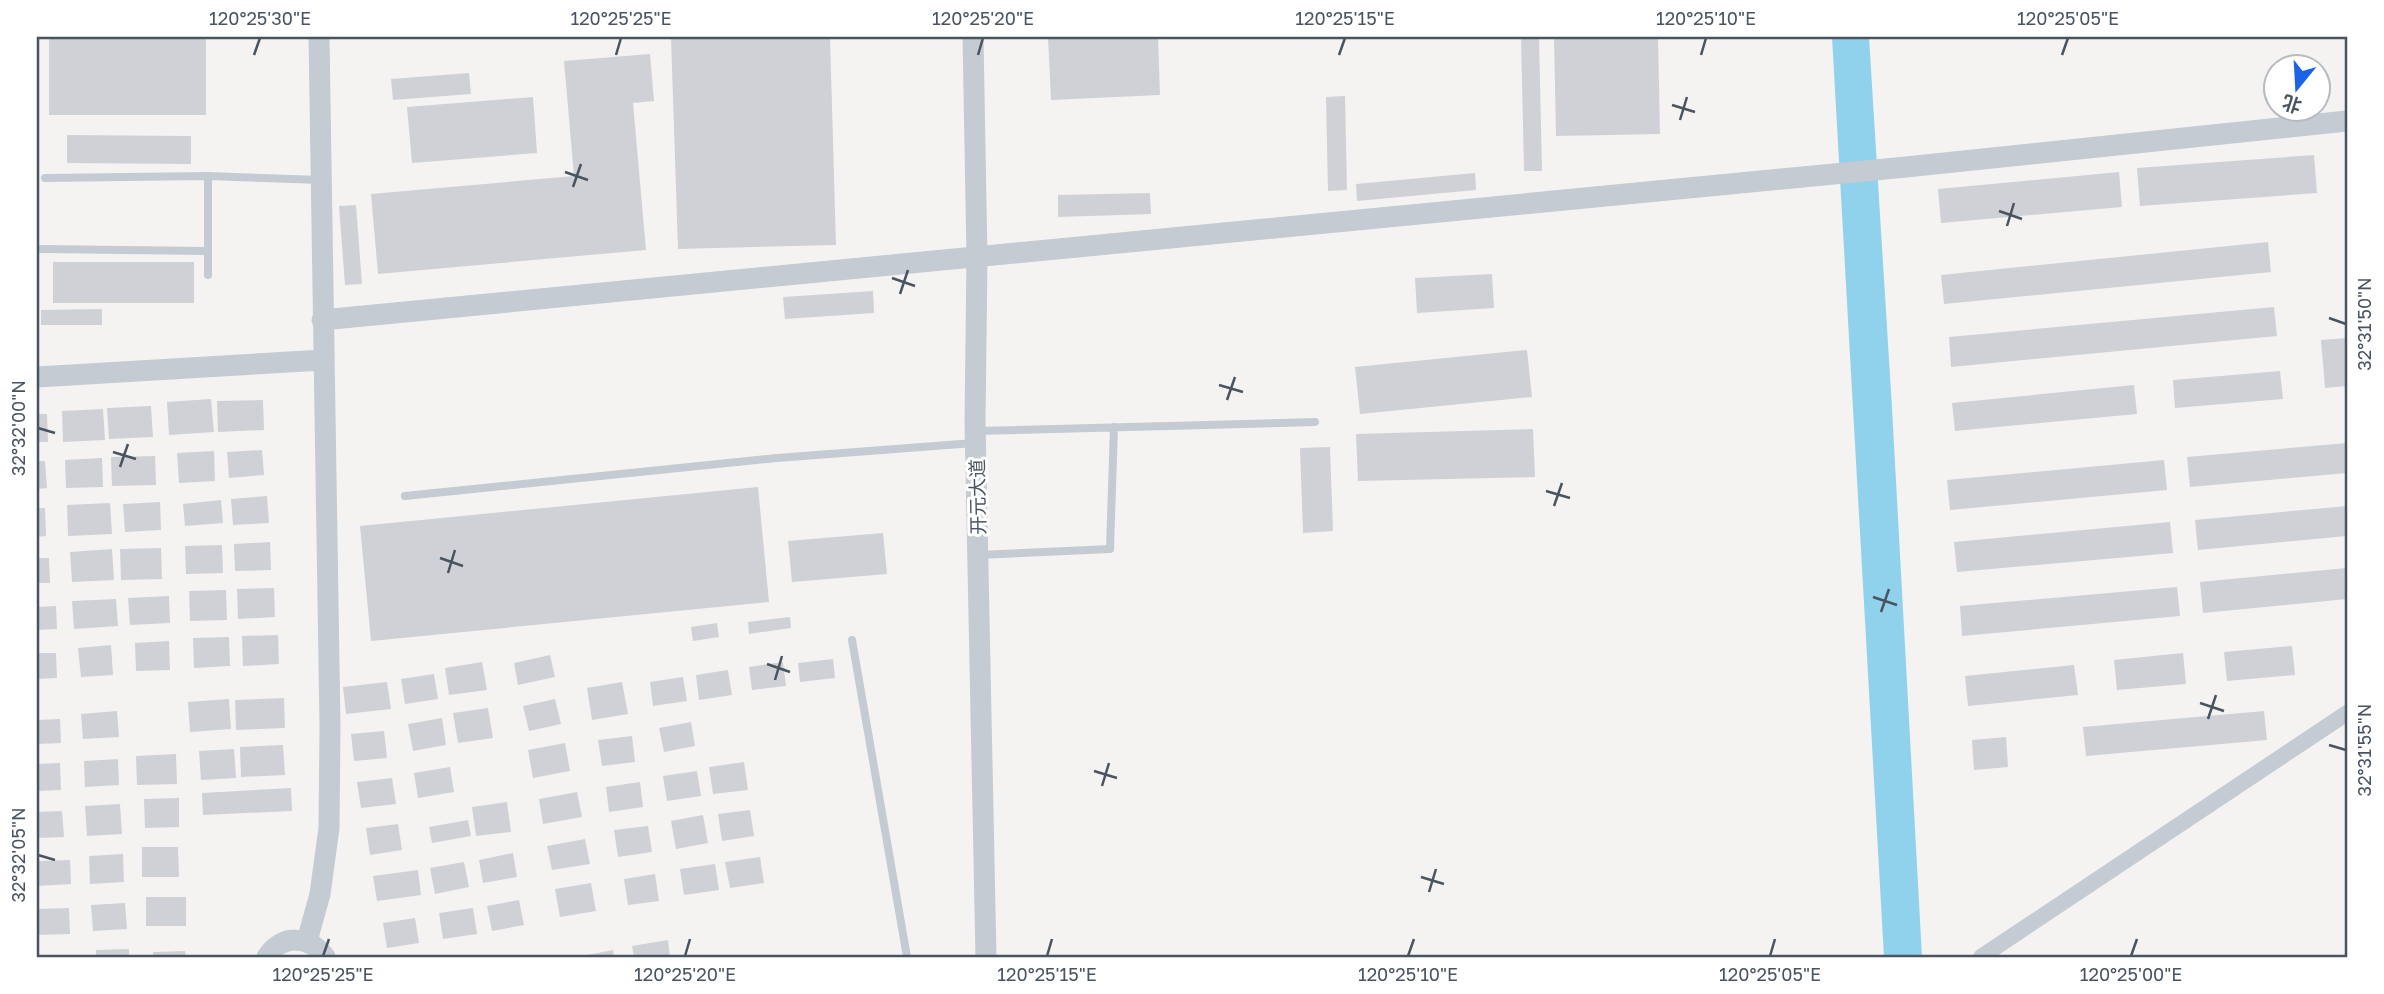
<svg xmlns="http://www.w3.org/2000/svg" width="2384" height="994" font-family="'Golos Text','Noto Sans SC',sans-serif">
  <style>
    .water { fill: #90d2ec }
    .building { fill: #cfd1d6 }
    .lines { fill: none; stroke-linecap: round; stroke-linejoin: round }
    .service { stroke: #c4cbd3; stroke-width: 8 }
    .minor { stroke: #c4cbd3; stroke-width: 16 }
    .tertiary { stroke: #c4cbd3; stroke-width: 21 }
    .ticks { fill: none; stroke: #4a5460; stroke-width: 2.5 }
    .labels { text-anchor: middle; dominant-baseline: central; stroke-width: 6; stroke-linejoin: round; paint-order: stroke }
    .street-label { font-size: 19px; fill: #4a5460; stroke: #fff }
    .neatline { fill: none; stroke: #4a5460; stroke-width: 2.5 }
    .ticks-label { font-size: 18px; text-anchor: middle; fill: #4a5460 }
  </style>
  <rect width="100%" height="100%" fill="#f5f3f2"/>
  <path class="water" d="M1832 37H1869L1892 408 1922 957H1884Z"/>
  <path class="building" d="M49 37H206V115H49Z
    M671 37H830L836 245 678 249Z
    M1048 37H1158L1160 95 1051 100Z
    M1521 37H1539L1542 171H1524Z
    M1554 37H1658L1660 134 1556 136Z
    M650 54 654 101 633 103 646 250 378 274 371 194 574 176 564 61Z
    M469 73 471 94 393 100 391 79Z
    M1345 96 1347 190 1328 191 1326 97Z
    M533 97 537 153 412 163 407 107Z
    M67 135 191 136V164L67 163Z
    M2314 155 2317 193 2140 206 2137 168Z
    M2119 172 2122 207 1941 223 1938 189Z
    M1475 173 1476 190 1357 201 1356 184Z
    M1150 193 1151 214 1058 217V195Z
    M356 205 362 284 345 285 339 206Z
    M2268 242 2271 272 1944 304 1941 275Z
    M53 262H194V303H53Z
    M1492 274 1494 308 1417 313 1415 278Z
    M873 291 874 313 785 319 783 297Z
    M2274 307 2277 336 1951 367 1949 337Z
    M102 309V325H41V310Z
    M2347 338V386L2325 388 2321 340Z
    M1527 350 1532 397 1360 414 1355 367Z
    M2280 371 2283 399 2175 408 2173 380Z
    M2134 385 2137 414 1955 431 1952 403Z
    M211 399 214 432 169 435 167 402Z
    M263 400 264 430 218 432 217 401Z
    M151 406 153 437 109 439 107 408Z
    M103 409 105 440 63 442 62 411Z
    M37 414H47L48 442H37Z
    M1533 429 1535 477 1358 481 1356 434Z
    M2347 443V473L2190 487 2187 457Z
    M1330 447 1333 531 1303 533 1300 448Z
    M262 450 264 475 229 478 227 452Z
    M214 451 215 481 179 483 177 453Z
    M155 456 156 485 112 486 111 457Z
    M102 458 103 487 66 488 65 460Z
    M2164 460 2167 490 1950 510 1947 480Z
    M37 461H45L47 488 37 489Z
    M758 487 769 602 371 641 360 526Z
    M267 496 269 523 233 525 231 499Z
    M221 500 223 523 185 526 183 504Z
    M160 502 161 530 125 532 123 504Z
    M110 503 112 534 68 536 67 505Z
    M2347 506V536L2198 550 2195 520Z
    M37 508H45L46 536 37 537Z
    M2170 522 2173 553 1957 572 1954 542Z
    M883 533 887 574 792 582 788 541Z
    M270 542 271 570 235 571 234 544Z
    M222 545 223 573 186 574 185 546Z
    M161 548 162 579 121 580 120 549Z
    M112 549 114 580 72 582 70 552Z
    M37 558H49L50 583H37Z
    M2347 568V599L2203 613 2200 582Z
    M2177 587 2180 616 1962 636 1960 606Z
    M274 588 275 617 238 619 237 589Z
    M226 590 227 620 190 621 189 591Z
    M169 596 170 623 130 625 128 598Z
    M116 599 118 626 74 629 72 601Z
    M56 606 57 629 37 630V607Z
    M790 617 791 628 749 634 748 622Z
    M717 623 719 637 693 641 691 627Z
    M278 635 279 664 243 666 242 636Z
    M229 637 230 666 194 668 193 638Z
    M169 641 170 670 136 671 135 643Z
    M111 645 113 675 81 677 78 648Z
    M2292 646 2295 675 2227 681 2224 652Z
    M37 653H56L57 678 37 679Z
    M2183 653 2186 684 2117 690 2114 660Z
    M550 655 555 677 518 685 514 663Z
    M833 659 835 678 800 682 798 663Z
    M482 662 487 690 449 695 445 668Z
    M783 662 786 686 752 690 749 667Z
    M2074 665 2078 695 1968 706 1965 676Z
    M728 670 732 695 699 700 696 675Z
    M434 674 438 699 405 704 401 679Z
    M683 677 687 701 653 706 650 682Z
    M387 682 391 709 346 714 343 687Z
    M622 682 628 714 592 720 587 688Z
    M284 698 285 728 236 730 235 700Z
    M229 699 231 729 190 732 188 702Z
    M555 699 561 724 529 731 523 706Z
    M488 708 493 738 458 743 453 713Z
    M117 711 119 737 83 739 81 714Z
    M2264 711 2267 740 2086 756 2083 727Z
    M442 718 446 745 413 751 408 724Z
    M60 719 61 743 37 744V720Z
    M691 722 695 746 664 752 659 728Z
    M384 731 387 758 354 761 351 734Z
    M632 736 635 762 602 766 598 740Z
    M2006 737 2008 767 1974 770 1972 740Z
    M565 743 570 771 533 778 528 750Z
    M283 745 285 775 241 777 240 747Z
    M234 749 236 778 201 780 199 751Z
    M176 754 177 784 137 785 136 756Z
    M118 759 119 785 85 787 84 761Z
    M744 762 748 790 713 794 709 767Z
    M60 763 61 790 37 791V764Z
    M450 767 454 792 418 798 414 773Z
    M697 771 701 796 667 801 663 776Z
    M392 778 396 804 361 808 357 782Z
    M640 782 643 807 609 812 606 787Z
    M291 788 292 811 203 815 202 793Z
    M577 792 582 817 543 824 539 799Z
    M179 798V827L145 828 144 799Z
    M507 802 511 832 476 836 472 807Z
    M120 804 122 834 87 836 85 806Z
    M750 810 754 836 722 841 718 814Z
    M62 811 64 837 37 838V812Z
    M703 815 708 843 676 849 671 821Z
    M468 820 471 836 432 843 429 827Z
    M398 824 402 850 370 855 366 828Z
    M648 826 652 852 618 857 614 830Z
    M585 839 590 864 552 870 547 846Z
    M142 847H178L179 877H142Z
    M513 853 517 877 483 883 479 860Z
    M123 854 124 882 90 884 89 856Z
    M760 857 764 883 730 888 725 862Z
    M70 860 71 884 37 886V861Z
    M464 862 469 887 435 894 430 868Z
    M715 864 719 890 684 895 680 869Z
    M418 870 421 895 377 901 373 876Z
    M655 874 659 901 628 905 624 879Z
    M591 883 596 911 560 917 555 889Z
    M146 897H186V926H146Z
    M519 900 524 925 492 931 487 906Z
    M125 903 127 929 93 931 91 905Z
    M69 908 70 934 37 935V909Z
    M473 908 477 934 443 939 439 913Z
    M415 918 419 943 387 948 383 923Z
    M668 940 670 957H634L632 946Z
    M129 949V957H96V950Z
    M613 950 614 957H582V956Z
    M185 951 186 957H153V952Z"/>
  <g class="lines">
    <path class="service" d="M45 178 208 176 321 180
      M41 249 208 251
      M208 275V176
      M976 431 1315 422
      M405 496 777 458 974 443
      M979 555 1110 549 1114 427
      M852 640 907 957"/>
    <path class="minor" d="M1981 957 2347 713"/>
    <path class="tertiary" d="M973 37 977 257 975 422 986 957
      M322 320 1906 167 2347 121
      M37 377 323 360
      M307 941 320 894 329 828 330 726 319 37
      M267 957C282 934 309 935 325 957"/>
  </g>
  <path class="ticks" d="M254 55 260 38M616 55 621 38M978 55 983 38M1339 55 1345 38M1701 55 1706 38M2062 55 2068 38M1672 105 1695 112M1680 120 1687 97M565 172 588 180M573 187 581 164M1999 211 2022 219M2007 226 2014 203M892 278 915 286M900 294 908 270M2329 318 2346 324M1219 385 1243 392M1227 400 1235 377M38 428 55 433M113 452 136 459M120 467 128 444M1546 491 1570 498M1554 506 1562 483M440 558 463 566M448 573 455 550M1873 597 1897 605M1881 612 1889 589M767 664 790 672M775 680 782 656M2200 703 2224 711M2208 719 2216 695M2329 745 2346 750M1094 771 1117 778M1102 786 1109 763M38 855 55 860M1421 877 1444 884M1429 892 1436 869M323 956 329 939M685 956 690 939M1047 956 1052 939M1408 956 1414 939M1770 956 1775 939M2131 956 2137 939"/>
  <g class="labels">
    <g class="street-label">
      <text transform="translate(977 497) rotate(-91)">开元大道</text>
    </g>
  </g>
  <rect width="2384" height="994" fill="none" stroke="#ffffff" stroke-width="77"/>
  <g transform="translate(2297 88) rotate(198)"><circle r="33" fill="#ffffff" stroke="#b7bbbf" stroke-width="2"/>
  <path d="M0-5L12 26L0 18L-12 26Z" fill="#1c63e5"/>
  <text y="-10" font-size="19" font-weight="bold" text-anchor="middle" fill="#4a5460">北</text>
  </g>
  <rect x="38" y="38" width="2308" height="918" class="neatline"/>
  <g class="ticks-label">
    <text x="260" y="25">120°25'30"E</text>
    <text x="621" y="25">120°25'25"E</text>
    <text x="983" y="25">120°25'20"E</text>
    <text x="1345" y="25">120°25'15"E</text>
    <text x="1706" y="25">120°25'10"E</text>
    <text x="2068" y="25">120°25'05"E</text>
    <text transform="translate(2365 324) rotate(-90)" y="6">32°31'50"N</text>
    <text transform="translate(19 428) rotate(-90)" y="6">32°32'00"N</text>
    <text transform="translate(2365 750) rotate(-90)" y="6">32°31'55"N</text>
    <text transform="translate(19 855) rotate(-90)" y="6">32°32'05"N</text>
    <text x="323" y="981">120°25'25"E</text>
    <text x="685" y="981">120°25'20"E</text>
    <text x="1047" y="981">120°25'15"E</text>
    <text x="1408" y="981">120°25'10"E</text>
    <text x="1770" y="981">120°25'05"E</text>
    <text x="2131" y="981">120°25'00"E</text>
  </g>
</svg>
